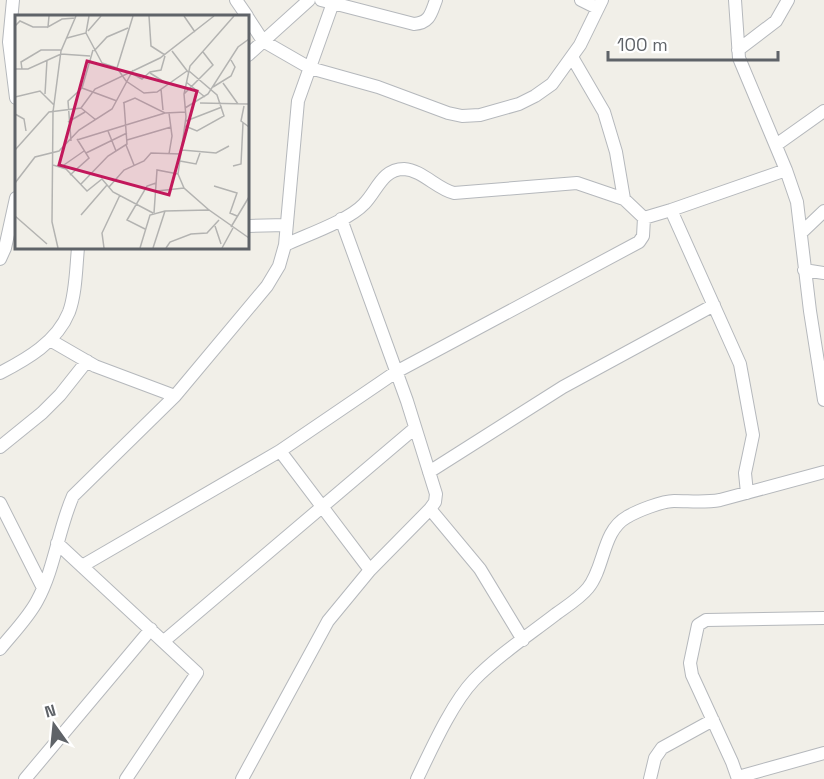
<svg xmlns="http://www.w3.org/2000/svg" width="824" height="779" font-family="'Space Grotesk',sans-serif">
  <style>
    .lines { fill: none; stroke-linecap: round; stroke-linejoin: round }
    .street-casing { stroke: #b5b8bc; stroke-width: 14 }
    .street { stroke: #fff; stroke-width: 12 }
    .inset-road { fill: none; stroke: #b3b3b1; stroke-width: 1.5 }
    .view { fill: #c2185b; fill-opacity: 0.15; stroke: #c2185b; stroke-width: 3 }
    .inset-edge { fill: none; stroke: #5f6368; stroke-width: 3 }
  </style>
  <rect width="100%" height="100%" fill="#f1efe8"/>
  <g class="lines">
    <defs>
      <path id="street" d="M13 0 9 42 16 98
        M236 0 247 16
        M321 0 414 24C430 23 431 13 436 0
        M581 0 597 8
        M735 0 739 58 786 170 797 202 810 311 824 400
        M248 18 263 41 310 68 378 87 448 113 462 116 480 115 519 104 535 96 552 84 580 45 602 0
        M738 50 776 21 788 0
        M248 55 309 0
        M572 57 604 112 616 152 624 199
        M776 145 824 111
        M671 210 740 364 753 435 745 473 747 493
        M248 226 286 225
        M801 233 824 211
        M285 245C306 235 348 221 364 204 377 191 382 169 404 169 422 170 437 189 454 193L577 183 624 199 644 218 671 210 786 170
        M0 259 5 248 16 198
        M804 270 824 273
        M50 340 95 366 175 396
        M0 373C27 359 57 342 69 312 76 293 76 268 78 248
        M0 447 42 413 60 395 87 361
        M280 451 370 570
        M429 472 563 387 714 305
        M0 503 43 588
        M430 509 480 569 523 640
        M57 543 197 673 126 779
        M82 566 280 451 396 372 639 242 643 236 644 218
        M164 641 415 428
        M0 649C12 634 28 618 37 601 55 568 58 530 73 496L175 396 267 286 279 266 285 245 298 101 334 0
        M738 777 824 753
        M25 779 151 629
        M242 779 328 621 370 570 430 509 435 502 436 494 407 401 341 219
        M417 779C431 750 452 703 474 680 498 655 529 635 556 614 567 606 580 598 588 588 605 567 602 531 627 517 637 511 662 501 674 501 690 501 704 503 720 500L824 472
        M650 779 655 758 662 748 713 720
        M738 779 732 762 692 675 690 663 698 625 706 620 824 618"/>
    </defs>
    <use href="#street" class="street-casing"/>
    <use href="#street" class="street"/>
  </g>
  <g transform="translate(15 15)">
    <rect width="234" height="234" fill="#f1efe8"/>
    <path class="inset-road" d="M34 1 33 12 47 4 61 3M134 1 136 31 150 40M169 1 180 17M0 11 5 6 18 12H33M73 16 86 1M71 18 87 48 102 53 111 66 129 78 142 77 172 56M52 23 71 18 74 1M79 36 92 22 113 13M157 36 173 57M102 53 118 1M0 54H13L46 39 75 41M7 54 6 47 26 35H47M116 58 127 64 135 57 146 55 150 41M135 58 151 68M171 67 190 82M208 68 223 89M198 72 216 61 220 52 216 45M67 73 102 86M146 74 148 95M30 79 32 45M169 79 198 50 188 37M0 82 25 76 39 90M108 88 120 83 150 98 171 97M185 88 234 89M229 91 226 106 234 112M66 93 81 105M170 93 193 79 223 32 234 24M154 98 157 121 154 139M0 99 9 104 11 116M171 106 207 92M53 107 70 97M170 111 182 116 209 101 202 80 174 56M93 116 101 136M62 125 150 98M112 125 156 112M56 126 53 86 67 73 78 35M111 130 119 150M0 135 34 97 66 93 80 74 145 43 199 1M167 135 201 138 214 131M71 138 112 118M165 146 181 149 185 138M38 150 51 154 72 176 87 164 98 177 138 198M218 151 226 149 228 108M46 152 69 136M55 160 74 143 62 124M0 168 20 142 44 136 64 115 97 94 118 55M66 169 93 141 112 129 109 88M199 171 222 178 215 198 222 201M94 172 109 155 129 146 136 138 166 139M142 176 169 173M194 195 169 173 163 159 171 102 169 79 175 51 219 1M139 198 142 155 163 159M66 200 92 170M0 201 32 229M200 211 206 229M216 212 234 182M130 214 112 205 132 171 141 168M43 233 37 207 38 97 46 36 61 1M89 233 87 218 105 180M125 233 135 200 150 196 194 195 234 223M138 233 150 196M151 233 155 227 176 219 192 218 204 205M207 233 218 213"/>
    <path class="view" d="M72 46 182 76 154 180 44 150Z"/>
    <rect width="234" height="234" class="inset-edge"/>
  </g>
  <g transform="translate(54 725) rotate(345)" stroke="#ffffff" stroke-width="4.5" paint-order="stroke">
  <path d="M0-4.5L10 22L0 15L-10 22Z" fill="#5f6368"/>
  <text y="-9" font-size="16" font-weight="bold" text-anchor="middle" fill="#5f6368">N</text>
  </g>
  <path d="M608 51v9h170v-9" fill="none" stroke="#5f6368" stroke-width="3"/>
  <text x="617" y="51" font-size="18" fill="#5f6368" stroke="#ffffff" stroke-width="4.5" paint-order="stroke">100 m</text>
</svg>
